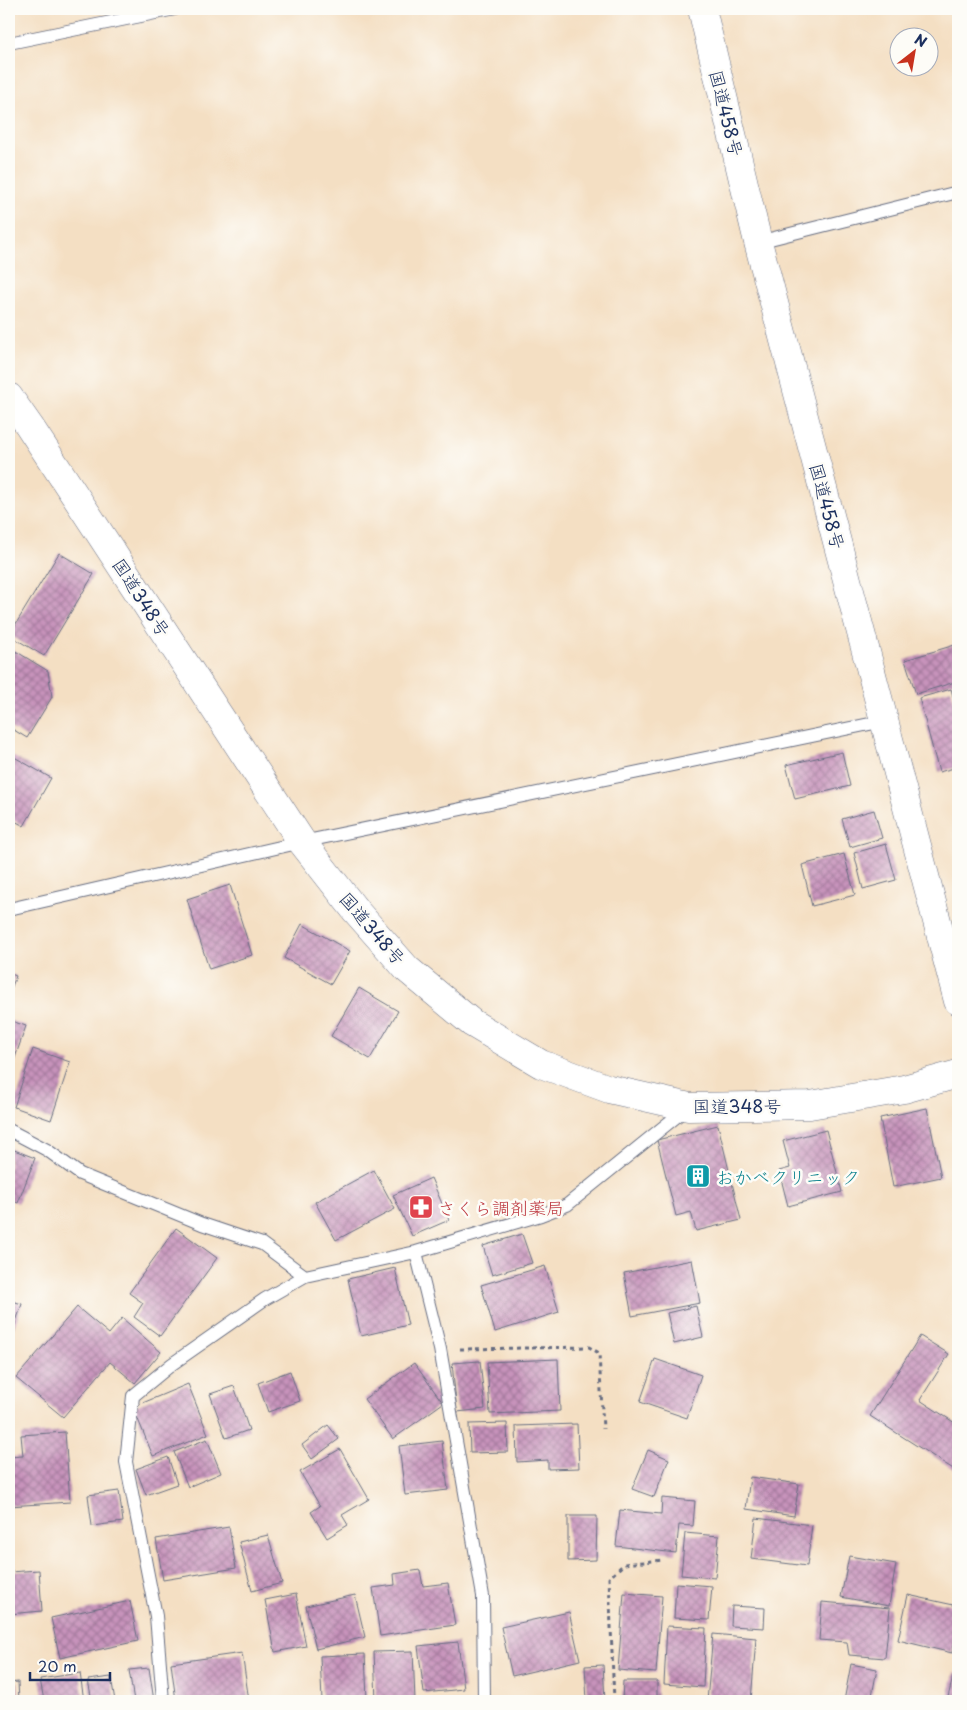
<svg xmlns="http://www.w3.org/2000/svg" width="967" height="1710" font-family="'Playpen Sans','Klee One',sans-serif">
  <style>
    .building { fill: url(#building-cross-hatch) }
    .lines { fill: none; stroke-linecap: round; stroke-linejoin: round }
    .service-casing { stroke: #676d81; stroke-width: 14 }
    .trunk-casing { stroke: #676d81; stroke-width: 29 }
    .path { stroke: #676d81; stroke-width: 3; stroke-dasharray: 4 4; stroke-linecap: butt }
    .service { stroke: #fff; stroke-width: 12 }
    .trunk { stroke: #fff; stroke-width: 28 }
    .labels { text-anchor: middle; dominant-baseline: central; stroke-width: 5; stroke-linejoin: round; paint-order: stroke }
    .street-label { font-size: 18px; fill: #1b2f5e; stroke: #fdfcf7 }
    .culture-label { font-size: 18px; fill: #0d838f; stroke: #fdfcf7; text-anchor: start }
    .health-label { font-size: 18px; fill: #be3a42; stroke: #fdfcf7; text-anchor: start }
  </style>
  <defs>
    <pattern id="building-cross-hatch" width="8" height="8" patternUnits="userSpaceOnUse" patternTransform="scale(1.25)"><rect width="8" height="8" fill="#c793bb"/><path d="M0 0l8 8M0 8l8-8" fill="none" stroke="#a1789b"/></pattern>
  </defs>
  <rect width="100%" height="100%" fill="#fdfcf7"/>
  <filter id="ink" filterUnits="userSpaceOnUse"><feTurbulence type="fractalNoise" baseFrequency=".02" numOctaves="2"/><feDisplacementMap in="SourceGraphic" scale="10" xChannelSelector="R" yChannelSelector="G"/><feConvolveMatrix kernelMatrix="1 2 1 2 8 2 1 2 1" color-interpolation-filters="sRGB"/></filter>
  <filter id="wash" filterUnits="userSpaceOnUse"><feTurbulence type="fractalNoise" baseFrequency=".0096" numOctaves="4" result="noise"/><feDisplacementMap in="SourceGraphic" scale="20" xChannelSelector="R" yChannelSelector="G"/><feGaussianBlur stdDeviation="1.12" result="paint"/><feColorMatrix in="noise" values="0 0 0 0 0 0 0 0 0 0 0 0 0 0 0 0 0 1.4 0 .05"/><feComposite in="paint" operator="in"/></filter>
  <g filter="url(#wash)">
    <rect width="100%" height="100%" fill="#f4dfc3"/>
    <g id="blocks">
      <path class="building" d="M59 553 94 574 44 656 9 635Z
        M958 644V681L916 694 905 660Z
        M9 647 48 671 52 697 27 738 9 727Z
        M951 689 958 714V767L939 772 919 698Z
        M842 752 850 786 795 799 786 765Z
        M9 754 51 778 24 826 9 818Z
        M874 810 882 838 850 847 842 819Z
        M886 844 896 880 863 889 854 853Z
        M844 854 855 895 812 906 802 865Z
        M230 885 252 955 209 969 187 899Z
        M302 924 350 951 331 984 284 958Z
        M9 973 16 976 9 994Z
        M359 988 398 1011 370 1059 331 1036Z
        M9 1020 26 1026 9 1075Z
        M33 1049 70 1062 51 1120 14 1107Z
        M927 1108 941 1177 893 1187 880 1118Z
        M718 1125 741 1220 696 1231 691 1212 676 1216 657 1140Z
        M826 1130 842 1192 788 1206 779 1171 790 1168 783 1141Z
        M9 1148 35 1158 18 1203 9 1199Z
        M374 1170 395 1209 336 1240 315 1202Z
        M431 1178 449 1220 412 1236 393 1195Z
        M176 1228 217 1258 160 1336 134 1317 143 1303 129 1293Z
        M522 1234 532 1263 492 1275 483 1246Z
        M692 1260 700 1303 632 1316 624 1273Z
        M545 1266 559 1312 495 1332 481 1285Z
        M395 1268 408 1325 361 1336 348 1279Z
        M9 1300 22 1304 9 1342Z
        M696 1306 703 1337 674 1344 667 1313Z
        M77 1307 109 1334 122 1318 161 1352 135 1383 110 1362 63 1417 16 1378Z
        M920 1336 949 1354 920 1400 958 1425V1472L870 1416Z
        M558 1359 560 1411 490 1414 487 1362Z
        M655 1359 701 1375 687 1418 640 1402Z
        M480 1361 485 1409 457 1412 452 1363Z
        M414 1363 443 1403 393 1439 364 1399Z
        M290 1371 300 1401 268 1412 258 1383Z
        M188 1384 208 1434 153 1456 133 1407Z
        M234 1386 249 1430 226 1438 210 1394Z
        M507 1423 508 1452 470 1453 469 1424Z
        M577 1424 579 1468 548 1469V1460L517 1462 516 1426Z
        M328 1425 339 1439 312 1459 302 1445Z
        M65 1432 70 1502 9 1506V1457L23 1456 21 1435Z
        M207 1439 221 1473 188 1487 174 1452Z
        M442 1441 448 1490 405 1495 399 1446Z
        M340 1449 369 1499 342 1515 348 1525 327 1538 311 1512 320 1506 300 1472Z
        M648 1450 669 1459 654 1497 632 1489Z
        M168 1457 177 1484 146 1495 136 1469Z
        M750 1477 799 1484 794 1516 746 1509Z
        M119 1491 123 1522 92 1526 88 1495Z
        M662 1498 695 1501 693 1526 679 1525 676 1553 616 1546 620 1510 661 1514Z
        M568 1516H597L596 1560 568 1561Z
        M756 1518 812 1525 807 1566 751 1559Z
        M229 1527 236 1568 163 1580 156 1539Z
        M685 1533 719 1536 715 1578 681 1575Z
        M268 1535 282 1583 252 1591 239 1542Z
        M849 1556 896 1564 889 1606 841 1597Z
        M39 1570 42 1611 9 1614V1572Z
        M420 1570 423 1586 448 1583 455 1625 380 1636 373 1588 395 1585 394 1574Z
        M676 1583 712 1586 709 1620 674 1618Z
        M624 1593 662 1596 656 1673 618 1670Z
        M296 1594 306 1646 275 1652 265 1600Z
        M355 1595 365 1637 316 1649 306 1606Z
        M908 1595 958 1606V1627L952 1653 898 1640Z
        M130 1601 138 1641 60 1658 51 1618Z
        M822 1602 890 1608 885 1658 849 1655 847 1642 819 1640Z
        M732 1606 765 1608 764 1628 731 1626Z
        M569 1612 580 1660 512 1676 501 1627Z
        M667 1626 706 1628 703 1687 664 1684Z
        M713 1634 756 1638 751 1701H707Z
        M458 1642 464 1689 424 1693 418 1646Z
        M413 1651 415 1701H376L374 1652Z
        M242 1653 249 1701H176L171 1663Z
        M365 1654 367 1699 322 1701 320 1656Z
        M851 1664 877 1669 871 1701H844Z
        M603 1665 605 1701H587L585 1666Z
        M149 1668 154 1701H134L129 1670Z
        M80 1673 84 1701H44L40 1679Z
        M954 1673 958 1674V1701H947Z
        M111 1677 115 1701H92L88 1680Z
        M623 1681H657V1701H622Z
        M18 1682 19 1701H9V1683Z"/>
    </g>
  </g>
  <g filter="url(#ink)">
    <use href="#blocks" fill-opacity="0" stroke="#676d81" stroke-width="1"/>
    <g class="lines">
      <defs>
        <path id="service" d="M9 43 175 9
          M758 242 958 192
          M9 909 302 842 884 721
          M9 1130 47 1150 80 1174 202 1224 262 1244 305 1276
          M416 1252 440 1349 483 1596 484 1701
          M163 1701 156 1616 126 1462 133 1396 172 1364 265 1299 305 1276 416 1252 541 1215 567 1205 687 1108"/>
        <path id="trunk" d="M702 9 758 242 958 1001
          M9 397 30 427 302 842 356 911 407 969 472 1023 541 1064 609 1089 689 1107 810 1105 904 1089 958 1074"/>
      </defs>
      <use href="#service" class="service-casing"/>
      <use href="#trunk" class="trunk-casing"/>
      <path class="path" d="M460 1349 589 1347 599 1353 603 1429
        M614 1701 609 1578 624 1564 663 1560"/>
      <use href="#service" class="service"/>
      <use href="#trunk" class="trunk"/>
    </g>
  </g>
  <defs>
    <symbol id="building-square" viewBox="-11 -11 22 22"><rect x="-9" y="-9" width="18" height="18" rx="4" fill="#0f9aa8" stroke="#fdfcf7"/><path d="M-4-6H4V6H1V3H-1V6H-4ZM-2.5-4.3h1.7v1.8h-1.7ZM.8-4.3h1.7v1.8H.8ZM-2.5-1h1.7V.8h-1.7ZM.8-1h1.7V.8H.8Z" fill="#fff"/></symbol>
    <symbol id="pharmacy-square" viewBox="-11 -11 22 22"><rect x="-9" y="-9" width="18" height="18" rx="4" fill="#e0444e" stroke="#fdfcf7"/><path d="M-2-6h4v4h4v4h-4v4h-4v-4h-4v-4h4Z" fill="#fff"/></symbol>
  </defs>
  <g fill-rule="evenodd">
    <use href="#building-square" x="684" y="1162" width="28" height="28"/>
    <use href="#pharmacy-square" x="407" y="1193" width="28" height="28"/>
  </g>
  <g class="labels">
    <g class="street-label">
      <text transform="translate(727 113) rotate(76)">国道458号</text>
      <text transform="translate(828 506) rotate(75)">国道458号</text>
      <text transform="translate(142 597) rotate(57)">国道348号</text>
      <text transform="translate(373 928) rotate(49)">国道348号</text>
      <text x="737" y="1105">国道348号</text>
    </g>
    <g class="culture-label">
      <text x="716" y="1176">おかべクリニック</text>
    </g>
    <g class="health-label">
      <text x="438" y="1207">さくら調剤薬局</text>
    </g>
  </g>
  <rect width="967" height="1710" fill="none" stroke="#fdfcf7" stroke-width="30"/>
  <g transform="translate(914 52) rotate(31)"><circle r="24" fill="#fdfcf7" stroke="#a3aaba"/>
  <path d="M0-4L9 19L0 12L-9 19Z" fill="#c8321e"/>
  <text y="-8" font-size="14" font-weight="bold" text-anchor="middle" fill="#1b2f5e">N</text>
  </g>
  <path d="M30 1672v8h80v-8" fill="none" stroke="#1b2f5e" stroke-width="2.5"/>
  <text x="38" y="1672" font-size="15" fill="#1b2f5e" stroke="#fdfcf7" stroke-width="4" paint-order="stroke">20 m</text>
</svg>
